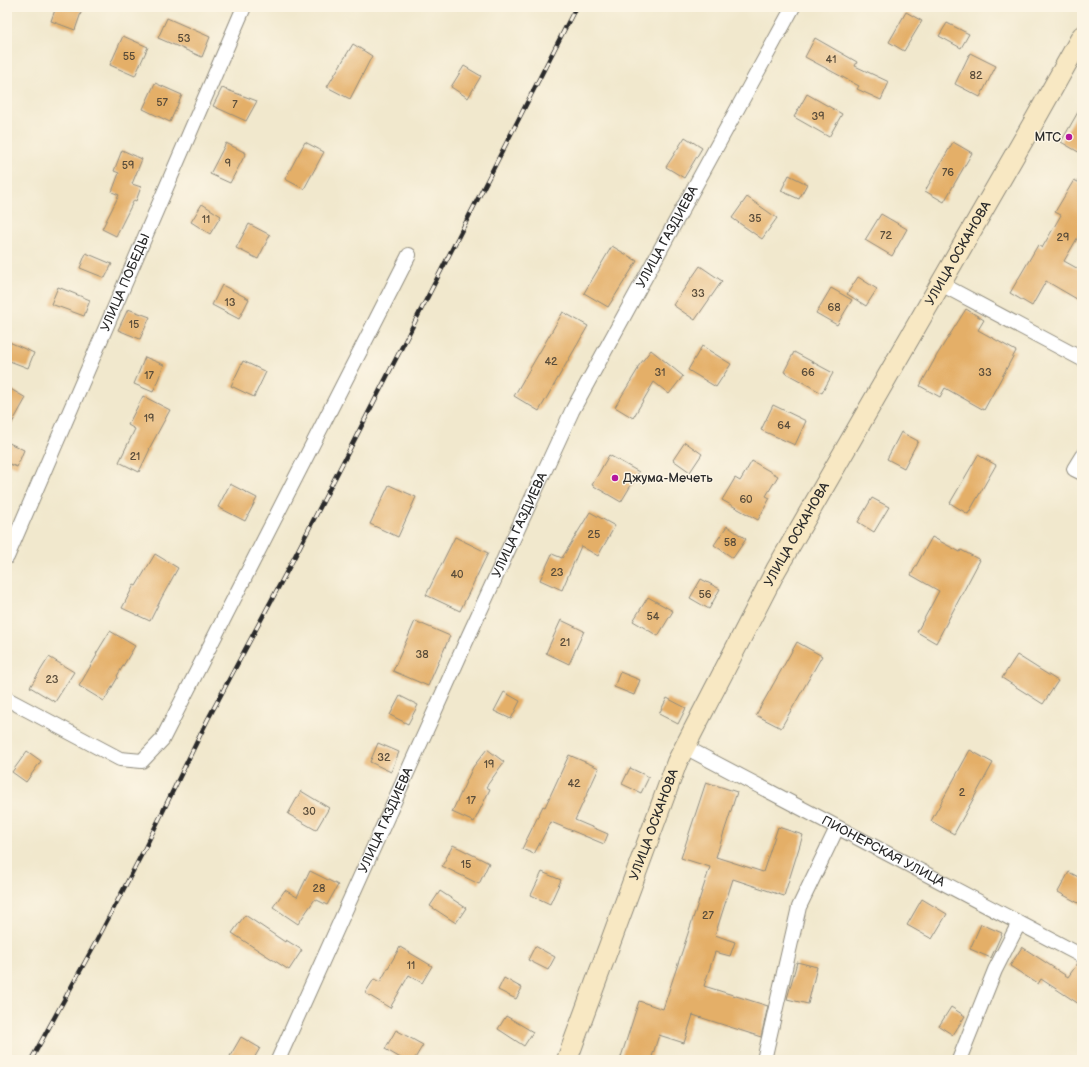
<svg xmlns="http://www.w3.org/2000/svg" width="1089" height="1067" font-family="'Balsamiq Sans',sans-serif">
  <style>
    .building { fill: #e4af68 }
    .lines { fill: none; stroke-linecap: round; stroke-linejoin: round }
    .minor-casing { stroke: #8e8a7c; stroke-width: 16 }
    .secondary-casing { stroke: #8e8a7c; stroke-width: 22 }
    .minor { stroke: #fff; stroke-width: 14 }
    .secondary { stroke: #f8e8c3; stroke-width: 20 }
    .rail-casing { stroke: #2b2b2b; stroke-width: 4.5 }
    .rail { stroke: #fcf5e5; stroke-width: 3; stroke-dasharray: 9; stroke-linecap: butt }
    .poi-dot { fill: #b5179e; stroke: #fcf5e5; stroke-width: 1.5 }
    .labels { text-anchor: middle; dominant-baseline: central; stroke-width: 3; stroke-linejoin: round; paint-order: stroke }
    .number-label { font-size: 11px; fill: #594c3a }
    .poi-label { font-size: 13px; fill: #2b2b2b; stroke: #fcf5e5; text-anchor: end }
    .street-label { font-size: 13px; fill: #2b2b2b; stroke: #fcf5e5 }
  </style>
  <rect width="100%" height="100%" fill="#fcf5e5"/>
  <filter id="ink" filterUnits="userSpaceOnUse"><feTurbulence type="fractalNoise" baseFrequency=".025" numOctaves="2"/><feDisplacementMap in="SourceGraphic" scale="8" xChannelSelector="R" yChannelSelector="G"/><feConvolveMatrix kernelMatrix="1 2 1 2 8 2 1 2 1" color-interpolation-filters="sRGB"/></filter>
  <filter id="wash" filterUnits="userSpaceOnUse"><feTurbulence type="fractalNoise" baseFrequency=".012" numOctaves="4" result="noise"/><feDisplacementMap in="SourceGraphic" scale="16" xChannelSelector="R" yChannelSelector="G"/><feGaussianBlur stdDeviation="0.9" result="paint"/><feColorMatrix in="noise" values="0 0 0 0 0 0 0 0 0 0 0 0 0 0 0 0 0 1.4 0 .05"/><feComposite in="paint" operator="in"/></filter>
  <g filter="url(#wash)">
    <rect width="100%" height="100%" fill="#f1e8cd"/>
    <g id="blocks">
      <path class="building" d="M56 7H83L75 30 51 21Z
        M906 12 922 21 904 51 889 42Z
        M167 18 210 37 202 57 158 38Z
        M947 23 969 34 961 48 939 36Z
        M123 36 148 47 135 76 110 65Z
        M815 38 857 62 855 66 889 82 881 100 857 89 859 86 805 57Z
        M353 44 372 56 350 99 327 87Z
        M970 53 996 66 980 97 955 84Z
        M464 66 481 76 468 98 451 87Z
        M155 83 182 95 170 122 143 109Z
        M222 88 257 101 246 121 213 106Z
        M807 94 842 114 829 137 794 117Z
        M1082 105V154L1061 142Z
        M685 137 702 148 684 178 666 167Z
        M305 142 324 152 304 189 285 179Z
        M953 142 972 153 944 202 925 191Z
        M226 143 246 153 230 183 210 174Z
        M122 150 142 159 132 184 141 187 136 201 134 200 116 236 102 229 119 195 112 192 119 173 114 171Z
        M789 175 807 184 799 199 781 191Z
        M1074 180 1082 184V230L1064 261 1082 271V302L1046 281 1032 306 1010 293 1038 245 1042 248 1061 215 1055 212Z
        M747 197 777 218 762 239 732 218Z
        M202 204 221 216 210 234 191 222Z
        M881 214 907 229 892 256 865 240Z
        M249 224 270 235 258 259 236 248Z
        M612 246 637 261 608 307 584 293Z
        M86 253 112 264 105 278 80 268Z
        M700 266 722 281 695 320 673 305Z
        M858 277 877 289 866 306 847 294Z
        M222 285 249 299 239 319 212 305Z
        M58 287 90 300 84 316 51 304Z
        M831 288 852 300 837 325 816 313Z
        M128 309 150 317 140 339 118 330Z
        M966 309 984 320 978 330 1016 351 984 410 945 388 940 397 920 386 937 355Z
        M563 312 588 326 539 411 514 396Z
        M7 341 34 353 28 368 7 360Z
        M702 346 731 364 716 387 688 370Z
        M651 350 683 376 669 394 654 382 633 418 615 407 638 369 637 368Z
        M794 352 833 373 822 393 784 372Z
        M145 357 164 365 153 392 134 384Z
        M243 361 266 372 254 397 231 386Z
        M7 387 26 398 7 432Z
        M143 396 170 410 149 449H150L139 472 119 462 135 429 128 425Z
        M773 405 806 421 795 445 761 430Z
        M901 432 918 441 904 468 887 459Z
        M7 442 24 450 17 467 7 463Z
        M685 442 702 454 690 472 673 460Z
        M609 455 639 472 621 502 592 485Z
        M978 455 996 465 968 514 950 503Z
        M752 461 778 476 766 496 770 498 758 520 722 500 735 478 740 481Z
        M230 484 257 498 245 521 218 507Z
        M389 485 416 497 398 537 370 524Z
        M872 498 889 507 874 532 858 522Z
        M590 512 615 526 598 556 581 546 562 590 540 580 552 554 562 558Z
        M727 526 746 539 733 558 714 545Z
        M455 537 488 553 460 611 426 595Z
        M932 537 960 552 961 550 980 560 936 643 917 632 939 591 911 575Z
        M155 554 178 568 162 597 150 621 122 608 134 585 136 586Z
        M701 579 720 589 709 609 690 598Z
        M648 597 673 611 658 636 633 621Z
        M561 620 584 631 569 664 546 653Z
        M415 621 450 636 428 686 393 671Z
        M110 631 135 646 117 676 118 677 104 701 79 686 97 655 96 654Z
        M797 642 822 656 781 728 756 715Z
        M1017 655 1058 681 1043 704 1002 678Z
        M49 657 74 672 55 702 30 687Z
        M620 672 640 680 634 695 614 687Z
        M504 692 520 701 511 719 494 711Z
        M400 696 418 705 408 724 390 715Z
        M667 698 686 708 678 724 659 714Z
        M378 743 399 752 391 772 370 762Z
        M487 749 504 762 486 787 490 789 474 822 452 812 473 767Z
        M970 750 993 763 954 834 931 821Z
        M27 751 41 761 26 782 12 772Z
        M569 755 599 768 575 820 608 834 604 844 551 822 534 854 522 849 543 806 545 807Z
        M630 768 649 777 641 793 622 784Z
        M706 782 737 792 716 857 763 872 778 827 803 835 784 896 733 879 715 935 735 942 730 956 715 952 704 986 768 1006 761 1037 693 1015 684 1043 659 1035 651 1060H620L639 1001 663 1009 710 867 681 858Z
        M301 791 329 808 316 830 288 814Z
        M453 845 489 863 479 884 442 866Z
        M310 871 338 885 327 905 315 899 298 924 273 907 285 890 297 897Z
        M542 872 561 880 550 904 531 895Z
        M1069 872 1082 879V905L1058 892Z
        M440 891 466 908 456 923 430 906Z
        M922 899 947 914 932 939 907 925Z
        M245 915 285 942 286 940 302 950 289 970 261 952 232 933Z
        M981 924 1002 933 991 958 970 949Z
        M535 946 555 957 548 970 528 960Z
        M400 947 432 966 422 983 409 975 390 1008 365 993 374 979 380 982Z
        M1022 947 1068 977 1078 963 1082 964V1006L1041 979 1038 984 1010 966Z
        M797 962 817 967 808 1004 787 999Z
        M504 978 522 988 516 999 498 990Z
        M951 1007 965 1016 953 1035 939 1026Z
        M506 1016 533 1032 524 1046 498 1029Z
        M396 1030 423 1045 414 1060H404L385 1049Z
        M241 1037 260 1048 253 1060H237L230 1056Z"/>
    </g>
  </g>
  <g filter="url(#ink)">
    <use href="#blocks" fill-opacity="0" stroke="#8e8a7c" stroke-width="1"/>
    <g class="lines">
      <defs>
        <g id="minor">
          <path d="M941 284 1082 359"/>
          <path d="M1082 456 1074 469 1082 473"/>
          <path id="s1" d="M7 557 244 7"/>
          <path d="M7 699 120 759 142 761 162 740 409 255"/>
          <path id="s2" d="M685 747 1082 956"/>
          <path id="s3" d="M278 1060 469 635 572 411 793 7"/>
          <path d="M764 1060 799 907 837 828"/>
          <path d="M959 1060 995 970 1019 923"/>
        </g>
        <g id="secondary">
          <path id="s4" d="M567 1060 677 762 776 570 1036 118 1082 36"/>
        </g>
      </defs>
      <use href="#minor" class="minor-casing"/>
      <use href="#secondary" class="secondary-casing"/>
      <use href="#minor" class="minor"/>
      <use href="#secondary" class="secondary"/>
      <defs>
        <path id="rail" d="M31 1060 96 942 145 848 208 719 294 558 576 7"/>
      </defs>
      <use href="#rail" class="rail-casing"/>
      <use href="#rail" class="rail"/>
    </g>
  </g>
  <g class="poi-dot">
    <circle cx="1069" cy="137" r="4"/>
    <circle cx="615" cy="478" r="4"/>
  </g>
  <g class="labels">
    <g class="number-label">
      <text x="184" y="38">53</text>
      <text x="129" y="56">55</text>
      <text x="831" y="59">41</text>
      <text x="976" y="75">82</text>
      <text x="162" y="102">57</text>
      <text x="235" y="104">7</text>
      <text x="818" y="116">39</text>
      <text x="228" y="163">9</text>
      <text x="128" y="165">59</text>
      <text x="948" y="172">76</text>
      <text x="755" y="218">35</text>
      <text x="206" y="219">11</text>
      <text x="886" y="235">72</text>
      <text x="1063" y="237">29</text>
      <text x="698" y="293">33</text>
      <text x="230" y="302">13</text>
      <text x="834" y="307">68</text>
      <text x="134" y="324">15</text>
      <text x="551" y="361">42</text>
      <text x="660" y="372">31</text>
      <text x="808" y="372">66</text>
      <text x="985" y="372">33</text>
      <text x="149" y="375">17</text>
      <text x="149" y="418">19</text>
      <text x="784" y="425">64</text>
      <text x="135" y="456">21</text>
      <text x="746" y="499">60</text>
      <text x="594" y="534">25</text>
      <text x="730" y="542">58</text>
      <text x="557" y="572">23</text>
      <text x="457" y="574">40</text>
      <text x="705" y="594">56</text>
      <text x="653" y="616">54</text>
      <text x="565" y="642">21</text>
      <text x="422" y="654">38</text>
      <text x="52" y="679">23</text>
      <text x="384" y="757">32</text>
      <text x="489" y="764">19</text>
      <text x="574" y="783">42</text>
      <text x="962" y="792">2</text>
      <text x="471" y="800">17</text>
      <text x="309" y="811">30</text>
      <text x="466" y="864">15</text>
      <text x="319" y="888">28</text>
      <text x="708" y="915">27</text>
      <text x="411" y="965">11</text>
    </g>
    <g class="poi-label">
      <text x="1061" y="137">МТС</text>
      <text x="623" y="478" text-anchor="start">Джума-Мечеть</text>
    </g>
    <g class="street-label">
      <text stroke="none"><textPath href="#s3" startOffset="911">УЛИЦА ГАЗДИЕВА</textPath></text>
      <text stroke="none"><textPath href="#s4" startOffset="899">УЛИЦА ОСКАНОВА</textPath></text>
      <text stroke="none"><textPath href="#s1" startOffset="299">УЛИЦА ПОБЕДЫ</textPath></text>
      <text stroke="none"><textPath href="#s3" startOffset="587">УЛИЦА ГАЗДИЕВА</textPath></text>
      <text stroke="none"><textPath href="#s4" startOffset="575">УЛИЦА ОСКАНОВА</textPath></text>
      <text stroke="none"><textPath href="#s3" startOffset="263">УЛИЦА ГАЗДИЕВА</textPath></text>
      <text stroke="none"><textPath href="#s4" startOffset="251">УЛИЦА ОСКАНОВА</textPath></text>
      <text stroke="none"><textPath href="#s2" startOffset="224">ПИОНЕРСКАЯ УЛИЦА</textPath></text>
    </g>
  </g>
  <rect width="1089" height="1067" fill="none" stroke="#fcf5e5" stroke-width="24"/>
</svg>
